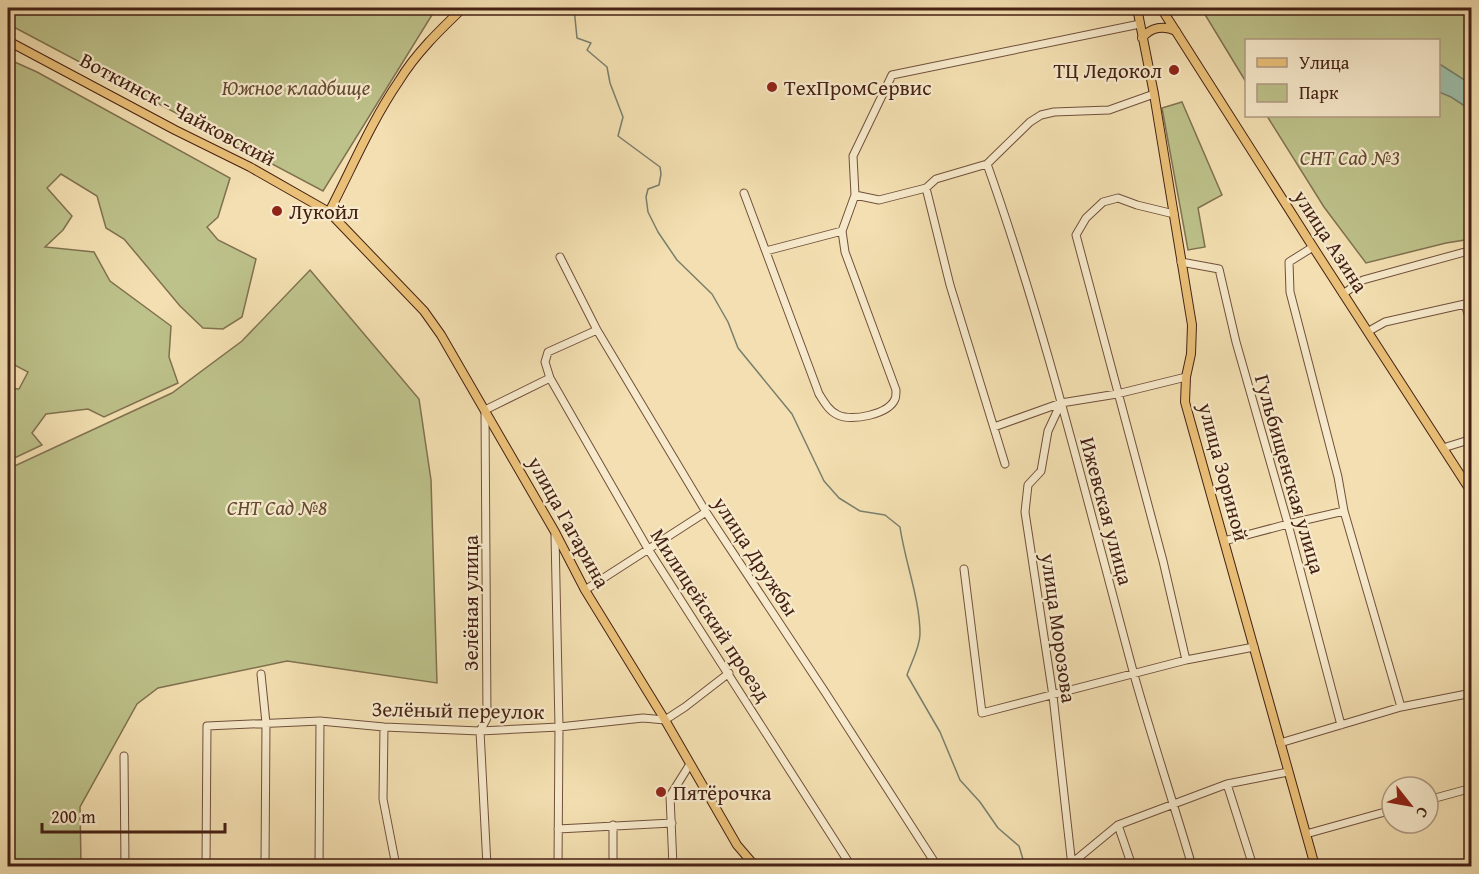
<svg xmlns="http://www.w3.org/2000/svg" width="1479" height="874" font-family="'Gentium Book Plus',serif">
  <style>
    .green { fill: #bdc18a; stroke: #81714f; stroke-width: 1.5 }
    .water { fill: #9cbda7; stroke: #797f6c; stroke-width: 1.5 }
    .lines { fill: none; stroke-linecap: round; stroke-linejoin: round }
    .stream { stroke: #797f6c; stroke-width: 1.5 }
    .minor-casing { stroke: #70503b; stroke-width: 9 }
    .major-casing { stroke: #452114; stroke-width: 10 }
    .minor { stroke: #f7eacc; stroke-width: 7 }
    .major { stroke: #eac078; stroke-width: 8 }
    .poi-dot { fill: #8f2418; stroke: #f7eacc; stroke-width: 2 }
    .labels { text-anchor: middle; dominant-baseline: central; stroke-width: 4.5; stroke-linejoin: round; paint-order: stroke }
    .poi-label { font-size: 21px; fill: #452114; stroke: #f7eacc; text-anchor: start }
    .park-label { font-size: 21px; font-style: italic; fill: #634932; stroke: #f7eacc }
    .street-label { font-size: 21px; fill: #452114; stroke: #f7eacc }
  </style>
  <rect width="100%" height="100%" fill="#f3dfb1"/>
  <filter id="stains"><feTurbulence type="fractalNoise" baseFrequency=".00333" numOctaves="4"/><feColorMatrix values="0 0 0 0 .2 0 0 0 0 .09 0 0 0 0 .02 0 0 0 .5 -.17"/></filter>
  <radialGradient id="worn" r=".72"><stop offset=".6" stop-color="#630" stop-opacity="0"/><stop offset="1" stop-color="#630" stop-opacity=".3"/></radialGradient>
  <path class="green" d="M8 8H429L432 15 323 191 8 24Z
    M1201 8H1471V239L1446 243 1366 263 1324 207 1267 116H1438V40H1246V82Z
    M8 59 37 72 230 178 218 217 207 227 218 240 256 259 242 317 223 329 203 328 180 306 124 239 106 228 97 196 61 174 47 188 72 216 63 230 45 247 94 252 110 281 171 326 169 357 178 383 104 417 88 409 46 414 32 433 42 445 8 461V388L19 389 28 372 11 363 8 365Z
    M1182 102 1222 195 1198 208 1205 247 1188 250 1162 108Z
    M310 270 419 399 431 480 437 683 287 661 158 688 137 704 80 807 81 866H8V469L172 393 242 341Z"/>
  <path class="water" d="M1438 63 1469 83 1471 82V110L1451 97 1439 92Z"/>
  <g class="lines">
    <path class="stream" d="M574 8 577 38 591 43 587 50 607 67 610 83 623 117 618 136 660 167 661 174 659 185 648 189 646 197 648 212 658 232 677 260 712 294 728 322 738 348 792 414 824 481 839 498 860 511 885 515 900 527C905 562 920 599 920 634 920 647 911 663 907 675L940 732 960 780 980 802 998 828 1019 846 1025 866"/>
    <defs>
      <path id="minor" d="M987 164C1046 330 1087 501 1133 671 1151 736 1173 801 1192 866
        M926 188 950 285 1005 464
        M744 193 819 394C824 402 829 411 838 415 852 422 889 414 895 399 896 398 896 392 896 390L845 252 842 231 855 195 853 156 892 75 1140 24
        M855 195 879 200 926 188 936 179 987 164 1030 122 1041 115 1054 112 1109 110 1154 94
        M1174 214 1137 205 1118 198 1103 202 1086 218 1076 235 1163 561 1186 660
        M1313 247 1289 262 1290 292 1338 477 1344 511 1401 707
        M766 251 842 231
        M560 257 597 330 706 512 825 692 937 866
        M1181 262 1219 269 1236 342 1288 524 1341 725
        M1343 294 1363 280 1472 250
        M1369 331 1385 322 1465 304 1472 327
        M550 378 648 549 851 866
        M1061 403 1048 431 1041 471 1028 485 1025 512 1053 696 1072 866
        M994 427 1061 403 1117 394 1186 377
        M1443 448 1472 439
        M555 535 559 727 558 866
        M1224 541 1288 524 1344 511
        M964 569 982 713 1186 660 1254 647
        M585 590 706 512
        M261 674 266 723 265 866
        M384 727 383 799 396 866
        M1280 743 1401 707 1472 693
        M124 756 125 866
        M1227 784 1253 866
        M1428 800 1472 788
        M1118 825 1132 866
        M558 829 672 823
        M1306 834 1392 810
        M1072 863 1118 825 1227 784 1288 772
        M206 866 207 726 320 721 384 727 480 731 559 727 643 718 665 720 685 707 729 673
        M319 866 320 721
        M487 866 480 731 487 718 485 410 550 378 545 362 548 352 597 330
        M613 866V825
        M673 866 670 796 690 764"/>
      <path id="major" d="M1137 8 1154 94 1192 325 1191 354 1186 377 1185 402 1315 866
        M1161 8 1313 247 1472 493
        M1142 38C1151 27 1164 25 1176 31
        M8 41 175 130 250 167 329 212 424 311 441 335 555 532 585 590 665 720 737 845 755 866
        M329 212C352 168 371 122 399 81 416 53 440 30 463 8"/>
    </defs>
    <use href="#minor" class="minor-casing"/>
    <use href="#major" class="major-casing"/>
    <use href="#minor" class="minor"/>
    <use href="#major" class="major"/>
  </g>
  <g class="poi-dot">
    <circle cx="1174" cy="70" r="6"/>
    <circle cx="772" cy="87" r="6"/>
    <circle cx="277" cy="211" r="6"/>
    <circle cx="661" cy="792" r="6"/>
  </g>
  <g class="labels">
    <g class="poi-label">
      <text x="1162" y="70" text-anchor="end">ТЦ Ледокол</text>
      <text x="784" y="87">ТехПромСервис</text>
      <text x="289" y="211">Лукойл</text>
      <text x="673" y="792">Пятёрочка</text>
    </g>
    <g class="park-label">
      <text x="296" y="87">Южное кладбище</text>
      <text x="1350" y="157">СНТ Сад №3</text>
      <text x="277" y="507">СНТ Сад №8</text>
    </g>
    <g class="street-label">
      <text transform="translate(178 109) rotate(28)">Воткинск - Чайковский</text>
      <text transform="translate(1331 241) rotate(57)">улица Азина</text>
      <text transform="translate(1224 472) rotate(75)">улица Зориной</text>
      <text transform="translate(1290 474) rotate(74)">Гульбищенская улица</text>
      <text transform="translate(1107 511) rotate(75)">Ижевская улица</text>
      <text transform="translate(569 522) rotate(61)">улица Гагарина</text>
      <text transform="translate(756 556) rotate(57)">улица Дружбы</text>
      <text transform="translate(470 603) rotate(-90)">Зелёная улица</text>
      <text transform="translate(711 615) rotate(57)">Милицейский проезд</text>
      <text transform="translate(1059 628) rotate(82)">улица Морозова</text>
      <text transform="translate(458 710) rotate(1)">Зелёный переулок</text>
    </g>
  </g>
  <rect width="1479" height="874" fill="none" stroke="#f3dfb1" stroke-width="30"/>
  <rect x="9" y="9" width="1461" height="856" fill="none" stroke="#452114" stroke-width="3"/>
  <rect x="15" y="15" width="1449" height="844" fill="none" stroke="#452114" stroke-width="1.5"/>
  <rect x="1245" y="39" width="195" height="78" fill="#f7eacc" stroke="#b09a82" stroke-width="1.5"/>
  <rect x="1257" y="58" width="30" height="9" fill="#eac078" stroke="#b09a82" stroke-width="1.5"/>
  <text x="1299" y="69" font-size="18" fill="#452114">Улица</text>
  <rect x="1257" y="84" width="30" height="18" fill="#bdc18a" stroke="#b09a82" stroke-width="1.5"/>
  <text x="1299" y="99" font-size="18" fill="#452114">Парк</text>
  <g transform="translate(1410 805) rotate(121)"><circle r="28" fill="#f7eacc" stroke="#b09a82" stroke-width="1.5"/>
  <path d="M0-4.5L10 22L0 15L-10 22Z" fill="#8f2418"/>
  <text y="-9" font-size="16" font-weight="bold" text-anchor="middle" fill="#452114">С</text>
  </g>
  <path d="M42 823v9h183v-9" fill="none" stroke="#452114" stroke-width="3"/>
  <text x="51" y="823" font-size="18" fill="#452114" stroke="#f7eacc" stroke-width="4.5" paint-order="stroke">200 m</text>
  <rect width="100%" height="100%" filter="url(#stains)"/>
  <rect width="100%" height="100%" fill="url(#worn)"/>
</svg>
